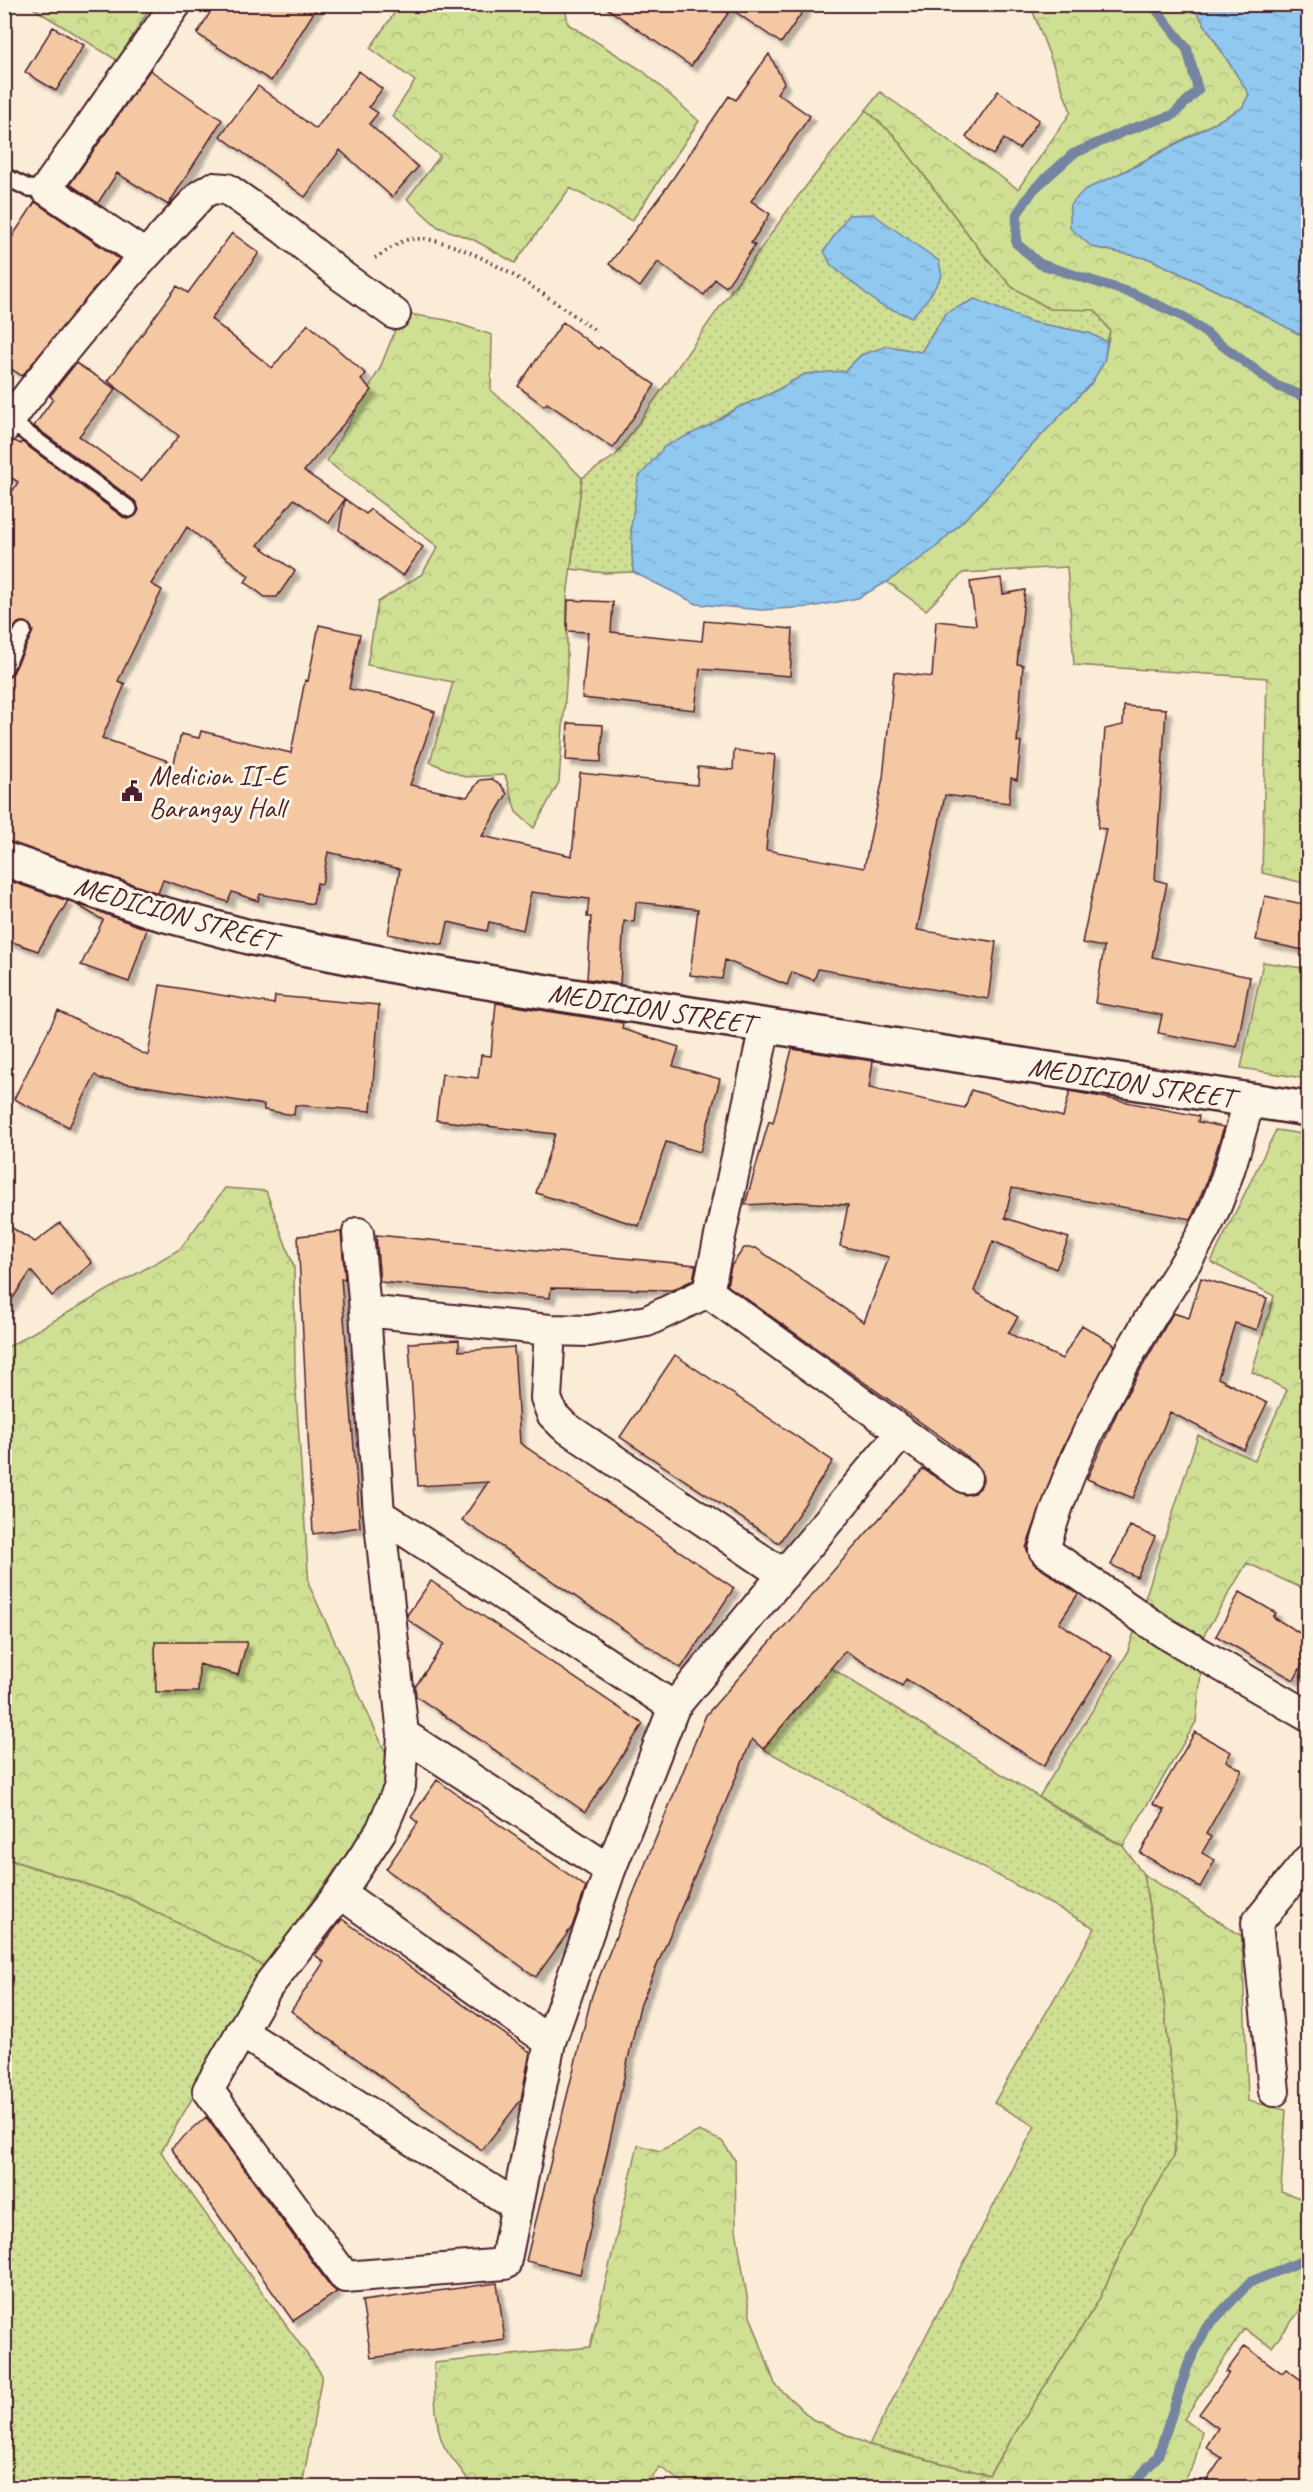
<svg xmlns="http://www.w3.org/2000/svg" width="1313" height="2492" font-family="Caveat,sans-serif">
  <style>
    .grass { fill: url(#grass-dots); stroke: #8c7f5f; stroke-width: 1.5 }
    .forest { fill: url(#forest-crowns); stroke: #8c7f5f; stroke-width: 1.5 }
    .water { fill: url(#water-ripples); stroke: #7484a1; stroke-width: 1.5 }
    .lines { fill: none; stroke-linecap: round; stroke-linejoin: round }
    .stream { stroke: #7484a1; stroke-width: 10 }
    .building { fill: #f5c8a4; stroke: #4a1f2b; stroke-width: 1.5; filter: url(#shadow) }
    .lane-casing { stroke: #4a1f2b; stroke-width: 20 }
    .street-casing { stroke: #4a1f2b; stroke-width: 34 }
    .secondary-casing { stroke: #4a1f2b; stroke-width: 38 }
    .path { stroke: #4a1f2b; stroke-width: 4; stroke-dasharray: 1.5 4.5; stroke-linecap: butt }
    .lane { stroke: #fcf5e5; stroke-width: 15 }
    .street { stroke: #fcf5e5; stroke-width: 30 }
    .secondary { stroke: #fcf5e5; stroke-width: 33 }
    .labels { text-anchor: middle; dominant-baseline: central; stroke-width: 6; stroke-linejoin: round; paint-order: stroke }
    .poi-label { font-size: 28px; fill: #4a1f2b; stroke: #fcf5e5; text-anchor: start }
    .street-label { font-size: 28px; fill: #4a1f2b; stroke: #fcf5e5 }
  </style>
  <defs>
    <pattern id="grass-dots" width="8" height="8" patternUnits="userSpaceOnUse" patternTransform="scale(1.5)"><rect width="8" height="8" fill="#cfdf93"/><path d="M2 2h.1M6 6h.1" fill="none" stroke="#b3bf7f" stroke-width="1.8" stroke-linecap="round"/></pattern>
    <pattern id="forest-crowns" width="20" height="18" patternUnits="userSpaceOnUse" patternTransform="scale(1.5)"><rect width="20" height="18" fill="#cfdf93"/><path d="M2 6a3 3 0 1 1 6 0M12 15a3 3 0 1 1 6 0" fill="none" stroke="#b3bf7f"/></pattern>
    <pattern id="water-ripples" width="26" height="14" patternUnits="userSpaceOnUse" patternTransform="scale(1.5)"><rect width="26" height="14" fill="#90c8ef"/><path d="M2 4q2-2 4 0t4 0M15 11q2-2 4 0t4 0" fill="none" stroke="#7eabcd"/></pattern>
    <filter id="shadow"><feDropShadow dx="5.5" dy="5.5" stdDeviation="1.5" flood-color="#0004"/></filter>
  </defs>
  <rect width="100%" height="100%" fill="#fbecd8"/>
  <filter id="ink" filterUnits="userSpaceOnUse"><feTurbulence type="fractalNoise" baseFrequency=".0167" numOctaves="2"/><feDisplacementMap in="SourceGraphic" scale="12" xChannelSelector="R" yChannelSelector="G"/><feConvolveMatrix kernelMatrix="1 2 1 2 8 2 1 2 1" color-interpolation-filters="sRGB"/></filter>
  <g filter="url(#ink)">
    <path class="grass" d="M866 110 894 135 983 254 1012 287 1050 309H1096L1110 331 1107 342 1089 333 1031 322 975 299 946 313 921 352 888 346 861 355 845 371 805 374 772 393 737 408 712 424 631 527 633 572 605 573 571 569 582 478 616 455 792 204Z
      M831 1668 1087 1827 1123 1846 1143 1874 1161 1970 1171 2073 1179 2115 1174 2156 1127 2239 1099 2300 989 2475 869 2445 1035 2126 994 2103 1095 1928 763 1749Z
      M4 1858 128 1898 268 1968 161 2152 322 2375 302 2487H5Z"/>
    <path class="forest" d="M1030 4 1192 5 1249 94 1242 108 1113 177 1092 247 1150 259 1240 302 1308 339V884L1262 873 1267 678 1074 665 1067 567 963 573 926 610 887 582 934 549 980 504 1019 459 1092 382 1104 362 1110 331 1095 310 1050 309 1012 287 983 254 894 135 866 110 880 92 1018 189 1071 112Z
      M28 5H138L148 11 118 61Z
      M400 5H565L568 24 643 71 699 121 632 221 570 188 515 263 474 240 438 227 407 199 440 156 392 116 415 81 370 48Z
      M402 313 447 320 492 335 491 390 533 427 582 478 567 598V672L559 782 534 828 516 812 505 775 465 777 430 762 453 682 367 665 378 602 422 574 438 547 327 461 380 368Z
      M1263 962 1308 969V1079L1241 1068Z
      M1276 1130 1308 1135V1591L1247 1563 1205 1633 1196 1722 1123 1846 1039 1797 1127 1654 1198 1435 1255 1460 1287 1390 1252 1372 1274 1296 1211 1262Z
      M225 1188 266 1191 294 1267 295 1377 309 1585 395 1773 378 1813 298 1920 268 1968 128 1898 5 1858 4 1349 180 1249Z
      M1143 1874 1242 1936 1248 2101 1286 2110 1281 2191 1308 2201V2300L1272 2347 1244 2329 1184 2419 1202 2432 1194 2464 1181 2487 690 2488 660 2467 645 2487H471C465 2470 450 2460 443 2444 434 2424 435 2385 434 2363L590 2347 638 2145 660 2151 699 2131 722 2141 735 2160 736 2229 750 2315 775 2384 812 2419 869 2445 989 2475 1099 2300 1127 2239 1174 2156 1178 2115 1171 2073 1161 1970Z"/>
    <path class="water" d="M1192 5H1308V339L1240 302 1150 259 1092 247 1070 228V205L1084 190 1136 166 1242 108 1249 94Z
      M873 214 939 261 942 276 929 297 912 317 880 305 831 265 824 251 848 215Z
      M975 299 1031 322 1089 333 1107 342 1104 362 1092 382 1019 459 980 504 934 549 887 582 858 598 811 607 761 610 697 604 633 572 631 527 638 478 665 446 712 424 737 408 772 393 805 374 845 371 861 355 888 346 921 352 946 313Z"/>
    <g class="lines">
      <path class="stream" d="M1152 4 1187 49 1198 90 1173 115 1125 131 1073 154 1034 189 1017 214 1016 243 1040 264 1134 294 1184 317 1277 386 1308 398
        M1122 2488 1135 2482 1158 2456 1188 2365 1206 2328 1250 2282 1308 2259"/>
    </g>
    <path class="building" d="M215 4H319L271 81 197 34Z
      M601 4H808L781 43 731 9 691 66Z
      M53 27 84 45 56 91 25 72Z
      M769 54 784 83 777 93 810 116 751 201 770 214 751 243 755 245 726 287 715 279 704 295 658 262 640 287 609 264 667 187 729 96 736 100Z
      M150 70 222 120 168 205 117 173 98 203 70 184Z
      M359 71 382 89 369 107 378 113 369 124 418 167 392 197 340 150 305 197 220 136 258 86 316 129Z
      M998 91 1039 120 1019 149 1004 139 993 155 966 137Z
      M35 202 119 259 22 376 4 364V249Z
      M232 233 259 253 211 319 272 368 308 324 366 374 361 380 372 390 304 471 345 499 329 523 294 499 258 545 295 571 277 597H265L245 582 249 576 187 527 151 584 162 590 118 681 125 684 102 738 174 763 181 734 199 738 201 731 291 753 305 680 308 681 319 625 360 634 349 689 392 697 435 712 410 785 467 797 480 780 492 779 501 785 507 794 482 836 572 856 580 773 697 785 698 767 733 770 734 750 775 755 766 850 864 868 883 778 894 672 932 677 936 621 976 625 970 582 1001 578 1003 594 1025 590 1017 664 1023 665 1017 742H1021L1017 780 1011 778 1009 803 945 795 917 930 996 942 988 999 818 969 814 980 792 972 787 985 725 960 722 979 690 975 698 909 636 902 634 922 624 921 620 984 587 979 591 917H587L589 899 531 892 523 930 489 922 487 931 448 922 443 945 388 934 400 869 328 852 322 884 317 883 313 904 260 894 258 901 232 892 228 902 163 880 158 893 4 841V679L13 673 33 631 28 623H18L4 646V505L18 482 4 473V445L15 441 21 444 22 442 123 517 128 519 136 515 139 510 135 501 34 426 53 399 50 396 76 363 116 389 79 436 141 481 179 436 108 381 177 286 188 293Z
      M563 322 598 349 600 347 655 385 613 448 547 403 544 406 518 386Z
      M345 499 366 514 370 509 423 547 403 576 339 530Z
      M568 600 613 602 611 632 702 641 704 621 793 629 790 676 700 669 695 710 582 698 588 632 567 631Z
      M1124 706 1166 709 1155 880 1167 883 1152 957 1250 977 1237 1047 1158 1033 1162 1015 1095 1003 1104 947 1082 943 1106 829 1098 828 1105 729 1123 725Z
      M568 723 603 725 601 762 566 760Z
      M4 879 68 901 38 951 4 939Z
      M1265 896 1308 905V951L1256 940Z
      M72 902 147 929 129 982 81 965 103 920Z
      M160 985 274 1004 275 996 379 1005 371 1111 295 1105 294 1115 264 1110V1105L101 1079 95 1075 69 1127 14 1099 58 1011 148 1056Z
      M496 1003 623 1023 622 1029 679 1047 673 1066 720 1079 700 1152 666 1142 639 1226 536 1193 555 1134 436 1120 442 1074 478 1078 481 1055 491 1056Z
      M792 1049 873 1061 869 1088 965 1108 971 1090 1063 1117 1070 1091 1199 1116 1198 1122 1224 1127 1206 1183 1191 1219 1012 1188 1005 1218 1069 1238 1056 1269 993 1241 974 1291 1018 1317 1008 1333 1062 1359 1082 1325 1115 1345 1061 1451 1026 1548 1034 1564 1078 1594 1059 1623 1112 1656 1044 1766 906 1679 902 1686 845 1651 763 1749 752 1739 640 2006 580 2274 526 2261 592 1995 706 1715 923 1469 964 1495 974 1493 980 1488 983 1480 982 1471 976 1464 947 1441 727 1285 731 1266 744 1248H756L864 1322 889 1257 840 1246 848 1205 797 1202 745 1205 769 1121 773 1123Z
      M4 1223 35 1242 60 1223 92 1263 52 1296 31 1271 4 1311Z
      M338 1232H341L345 1279 341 1278 360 1527 313 1534 298 1236Z
      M376 1235 696 1265 693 1280 672 1290 551 1288 550 1298 380 1282Z
      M1201 1278 1267 1298 1257 1330 1235 1323 1218 1378 1267 1403 1244 1450 1170 1412 1133 1498 1087 1479 1119 1408 1173 1313 1189 1318Z
      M459 1340V1351L514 1347 520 1443 734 1588 681 1668 462 1520 488 1482 418 1486 409 1343Z
      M675 1355 833 1461 779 1543 620 1437Z
      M1130 1526 1155 1537 1137 1577 1111 1565Z
      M431 1581 643 1724 585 1812 416 1696 415 1687 444 1644 408 1620 407 1615Z
      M1240 1592 1276 1613 1273 1617 1308 1638V1654L1294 1680 1216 1636Z
      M155 1642H247L238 1675 199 1664 198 1692H156Z
      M1195 1732 1231 1752 1226 1761 1242 1770 1206 1834 1211 1837 1202 1853 1215 1860 1200 1887 1140 1853 1165 1810 1153 1804Z
      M437 1780 586 1887 572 1927 536 1977 386 1869 418 1823 411 1817Z
      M342 1919 530 2052 521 2100 482 2150 291 2011 324 1962 315 1955Z
      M206 2117 331 2287 337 2292 293 2321 171 2148Z
      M497 2283 505 2340 371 2358 362 2301Z
      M1245 2346 1282 2373 1286 2369 1308 2385V2487H1202L1222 2458 1206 2447 1218 2428 1199 2414 1229 2373 1226 2372Z"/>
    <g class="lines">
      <defs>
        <path id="lane" d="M4 176 28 188 46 189
          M10 421 129 509
          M4 669 23 631"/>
        <path id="street" d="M145 255 46 189 176 4
          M4 428C64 346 132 268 202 194L212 188 227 189 284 229 343 277 395 314
          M1249 1101C1238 1140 1228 1180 1211 1217 1195 1251 1172 1283 1152 1315 1106 1392 1068 1463 1044 1550L1163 1632 1308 1716
          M358 1233 365 1311
          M708 1292 902 1432 674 1707 610 1870 550 2042 505 2264 345 2277 208 2090 268 1986 340 1893 381 1831 400 1786 403 1734 379 1514 365 1311 550 1330 589 1331 647 1321Z
          M708 1292 765 1026
          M550 1330 546 1398 552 1414 564 1426 784 1575
          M902 1432 966 1478
          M379 1514 674 1707
          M403 1734 610 1870
          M340 1893 550 2042
          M241 2032 517 2206
          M1274 2091 1257 1923 1308 1860"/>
        <path id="secondary" d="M4 859 159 913 253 938 415 970 547 992 1308 1109"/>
      </defs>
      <use href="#lane" class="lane-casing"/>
      <use href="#street" class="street-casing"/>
      <use href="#secondary" class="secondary-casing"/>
      <path class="path" d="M375 258C385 253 400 240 411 239 462 233 556 302 597 332"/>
      <use href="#lane" class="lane"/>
      <use href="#street" class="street"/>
      <use href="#secondary" class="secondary"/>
    </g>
  </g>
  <defs>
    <symbol id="civic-bare" viewBox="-9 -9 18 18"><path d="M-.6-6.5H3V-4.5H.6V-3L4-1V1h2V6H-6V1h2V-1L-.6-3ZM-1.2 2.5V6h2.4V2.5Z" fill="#4a1f2b" stroke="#fcf5e5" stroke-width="2.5" paint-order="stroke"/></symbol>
  </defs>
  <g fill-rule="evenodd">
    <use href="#civic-bare" x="117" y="776" width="30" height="30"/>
  </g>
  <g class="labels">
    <g class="poi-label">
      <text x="149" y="775">Medicion II-E<tspan x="149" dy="32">Barangay Hall</tspan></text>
    </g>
    <g class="street-label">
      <text transform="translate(175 913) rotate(16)">MEDICION STREET</text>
      <text transform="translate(651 1008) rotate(9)">MEDICION STREET</text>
      <text transform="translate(1131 1082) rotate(9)">MEDICION STREET</text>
    </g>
  </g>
  <rect width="1313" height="2492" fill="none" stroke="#fcf5e5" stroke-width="24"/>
  <rect x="12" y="12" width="1289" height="2468" fill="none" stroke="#4a1f2b" stroke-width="2" filter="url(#ink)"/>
</svg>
